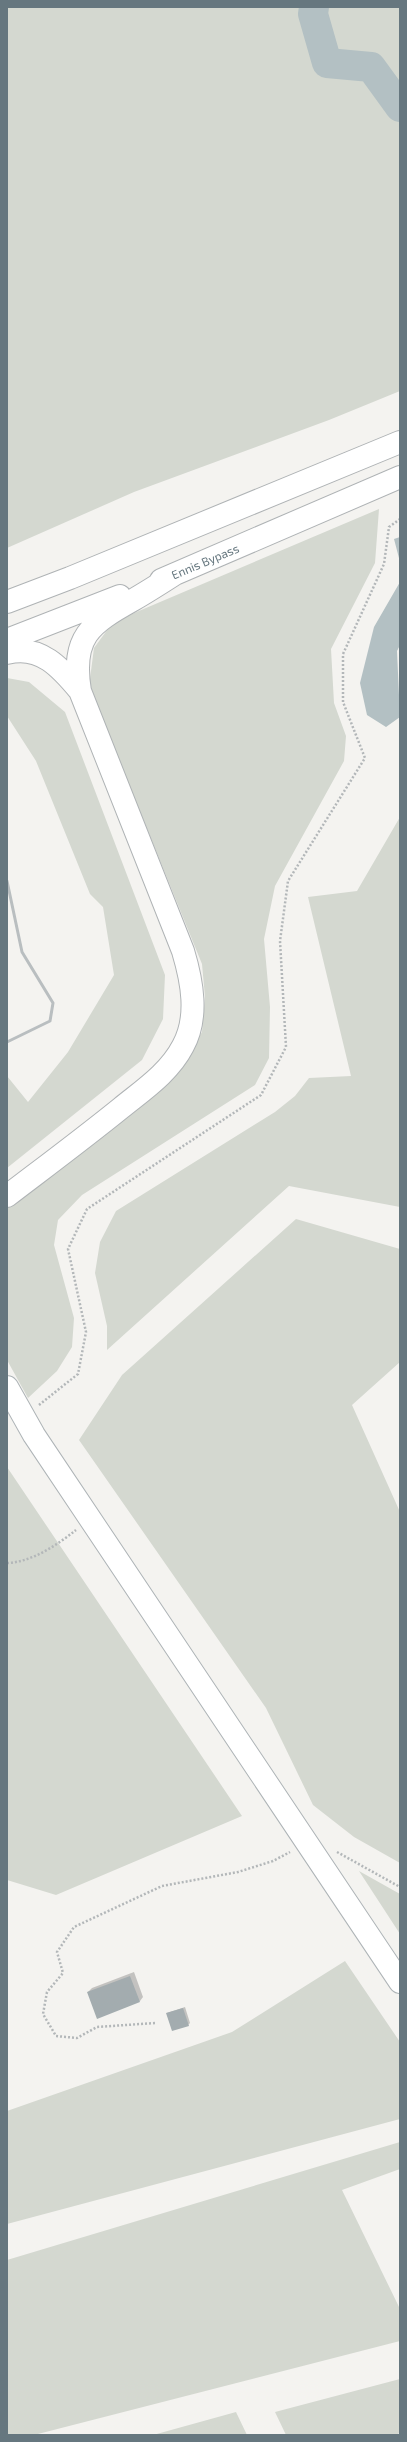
<svg xmlns="http://www.w3.org/2000/svg" width="407" height="2442" font-family="'Exo 2',sans-serif">
  <style>
    .green { fill: #d4d8d0 }
    .water { fill: #b3c0c3 }
    .shadow { fill: #0003 }
    .lines { fill: none; stroke-linecap: round; stroke-linejoin: round }
    .river { stroke: #b3c0c3; stroke-width: 30 }
    .building { fill: #a3acaf }
    .secondary-casing { stroke: #aeb4b7; stroke-width: 24 }
    .highway-casing { stroke: #afb3b5; stroke-width: 24 }
    .path { stroke: #b3b7b9; stroke-width: 2.5; stroke-dasharray: 2 2; stroke-linecap: butt }
    .lane { stroke: #b9bec0; stroke-width: 3 }
    .secondary { stroke: #fff; stroke-width: 22 }
    .highway { stroke: #fff; stroke-width: 22 }
    .labels { text-anchor: middle; dominant-baseline: central; stroke-width: 4; stroke-linejoin: round; paint-order: stroke }
    .street-label { font-size: 12px; fill: #66777f; stroke: #fff }
  </style>
  <rect width="100%" height="100%" fill="#f4f3f0"/>
  <path class="green" d="M7 7H400V391L329 420 134 492 7 548Z
    M379 509 375 563 331 649 334 703 346 736 344 761 275 886 264 939 270 1007 269 1058 255 1085 82 1195 58 1220 54 1245 74 1318 72 1347 57 1371 28 1398 7 1360V1207L185 1062 202 1032 205 997 202 964 89 686 94 648 113 622Z
    M7 678 29 682 65 712 165 975 163 1019 142 1060 7 1168V1076L28 1102 68 1052 114 975 103 907 90 894 36 761 7 716Z
    M400 817V1207L289 1186 107 1350V1326L95 1273 100 1242 116 1211 275 1112 295 1096 309 1078 351 1076 308 897 357 891Z
    M296 1219 400 1249V1362L352 1405 400 1512V1863L354 1837 313 1805 266 1708 79 1440 122 1375Z
    M7 1467 242 1816 56 1895 7 1880Z
    M359 1871 400 1894V1934Z
    M345 1961 400 2042V2119L7 2224V2111L232 2032Z
    M400 2142V2169L342 2190 400 2309V2341L34 2435H7V2260Z
    M400 2379V2430L398 2435H286L275 2412Z
    M236 2412 247 2435H153Z"/>
  <path class="water" d="M400 537V562L394 539Z
    M400 582V645L397 651 400 717 386 727 367 715 360 683 374 627Z"/>
  <path class="shadow" d="M134 1972 143 1997 140 2001 88 1992 92 1988Z
    M185 2007 190 2023 188 2025 167 2013Z"/>
  <g class="lines">
    <path class="river" d="M314 7 313 14 327 63 371 67 400 107"/>
  </g>
  <path class="building" d="M130 1976 140 2002 97 2019 87 1992Z
    M183 2008 189 2026 172 2031 166 2013Z"/>
  <g class="lines">
    <defs>
      <path id="secondary" d="M7 1387 34 1435 400 1982"/>
      <path id="highway" d="M161 580 400 477
        M7 602 70 578 400 442
        M7 640 120 596
        M7 653C40 644 61 668 80 691
        M7 1196C45 1167 84 1138 121 1108 143 1090 169 1073 183 1046 199 1017 192 981 183 951L80 691C71 637 90 624 133 600 147 592 161 583 175 574"/>
    </defs>
    <use href="#secondary" class="secondary-casing"/>
    <use href="#highway" class="highway-casing"/>
    <path class="path" d="M39 1405 78 1374 86 1332 68 1249 87 1209 261 1095 286 1047 280 941 288 881 365 758 343 702V654L384 564 389 527 400 519
      M7 1563C32 1562 57 1545 76 1530
      M337 1852 400 1887
      M155 2023 97 2027 77 2038 56 2036 43 2014 47 1992 63 1973 57 1952 74 1927 162 1886 238 1872 273 1861 290 1852"/>
    <path class="lane" d="M7 881 22 952 53 1003 50 1021 7 1042"/>
    <use href="#secondary" class="secondary"/>
    <use href="#highway" class="highway"/>
  </g>
  <g class="labels">
    <g class="street-label">
      <text transform="translate(205 561) rotate(-23)">Ennis Bypass</text>
    </g>
  </g>
  <rect width="407" height="2442" fill="none" stroke="#66777f" stroke-width="16"/>
</svg>
